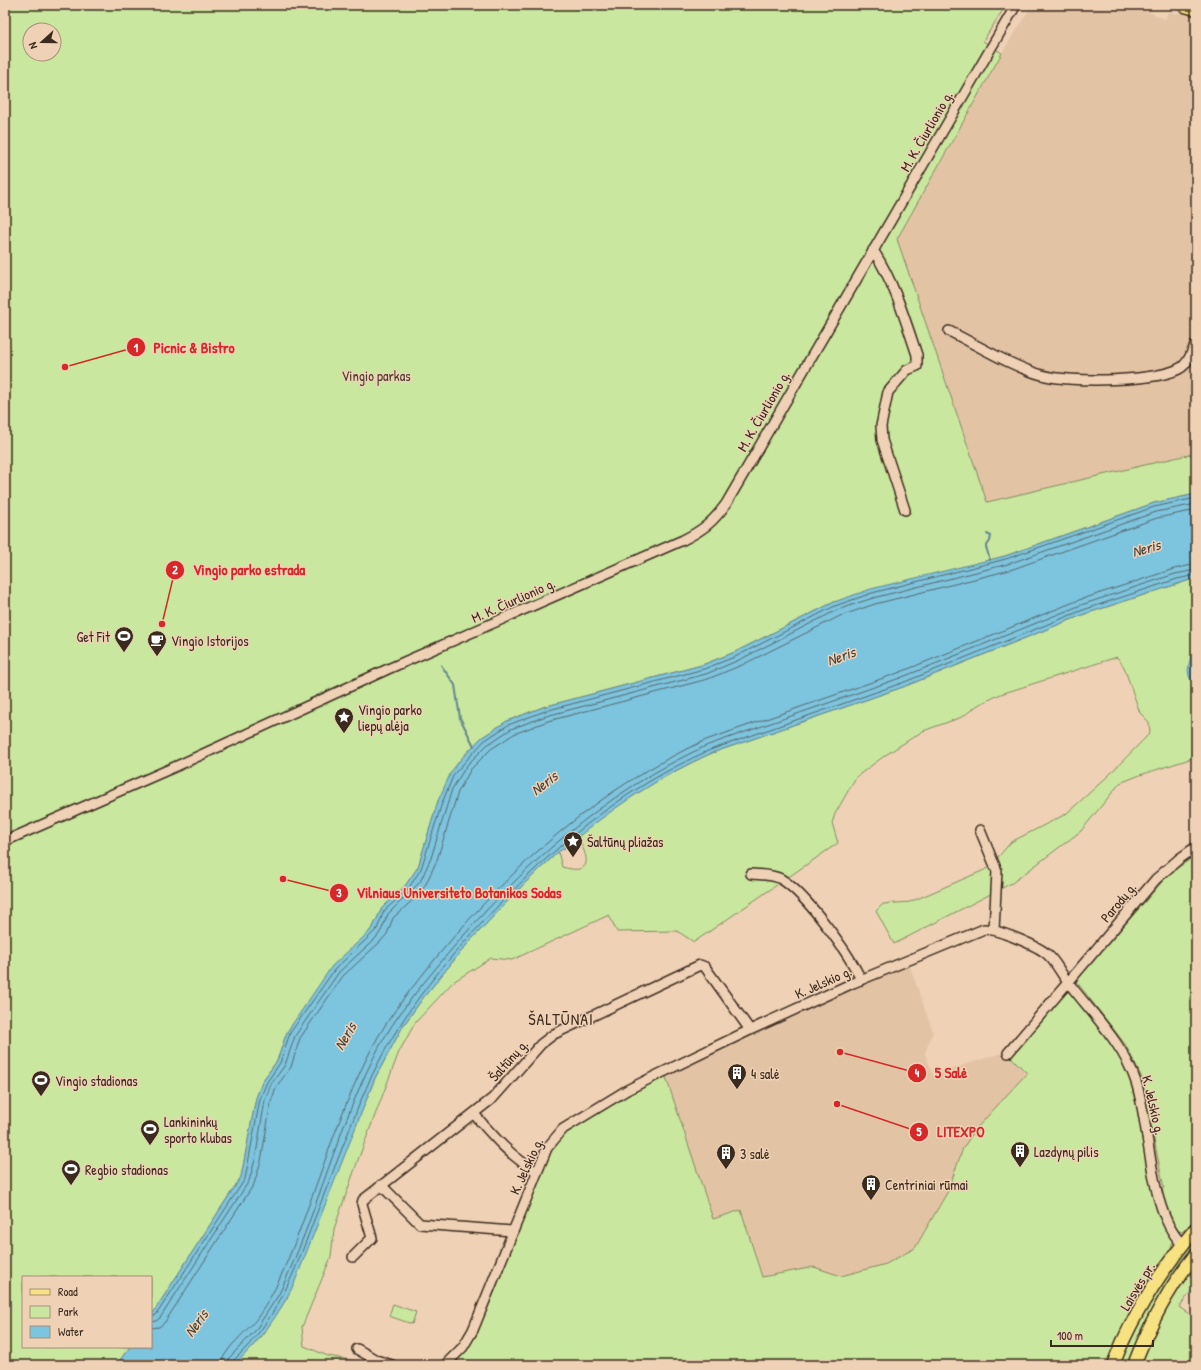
<svg xmlns="http://www.w3.org/2000/svg" width="1201" height="1370" font-family="'Patrick Hand',sans-serif">
  <style>
    .built { fill: #e2c4a5 }
    .green { fill: #c9e79e; stroke: #82885e; fill-rule: evenodd }
    .water { fill: #7dc4de; stroke: #638691 }
    .lines { fill: none; stroke-linecap: round; stroke-linejoin: round }
    .shore { stroke: #55686b; stroke-width: 1 }
    .stream { stroke: #638691; stroke-width: 2 }
    .minor-casing { stroke: #3b2a1e; stroke-width: 12 }
    .major-casing { stroke: #3b2a1e; stroke-width: 15 }
    .highway-casing { stroke: #3b2a1e; stroke-width: 17 }
    .minor { stroke: #efd2b6; stroke-width: 9 }
    .major { stroke: #f7e281; stroke-width: 12 }
    .highway { stroke: #f7e281; stroke-width: 14 }
    .labels { text-anchor: middle; dominant-baseline: central; stroke-width: 3; stroke-linejoin: round; paint-order: stroke }
    .street-label { font-size: 14px; fill: #3b2a1e; stroke: #efd2b6 }
    .park-label { font-size: 14px; fill: #493d2b; stroke: #efd2b6 }
    .poi-label { font-size: 14px; fill: #3b2a1e; stroke: #efd2b6; text-anchor: start }
    .water-label { font-size: 15px; font-style: italic; fill: #45413b; stroke: #efd2b6 }
    .quarter-label { font-size: 16px; letter-spacing: 1px; fill: #3b2a1e; stroke: #efd2b6 }
    .leader { fill: none; stroke: #d62828; stroke-width: 1.5 }
    .callout-dot { fill: #d62828; stroke: #efd2b6; stroke-width: 1.5 }
    .mark-label { font-size: 12px; text-anchor: middle; font-weight: bold; fill: #fff }
    .callout-label { font-size: 15px; text-anchor: middle; font-weight: bold; fill: #d62828; stroke: #efd2b6; stroke-width: 3; stroke-linejoin: round; paint-order: stroke }
  </style>
  <rect width="100%" height="100%" fill="#efd2b6"/>
  <filter id="ink" filterUnits="userSpaceOnUse"><feTurbulence type="fractalNoise" baseFrequency=".025" numOctaves="2"/><feDisplacementMap in="SourceGraphic" scale="8" xChannelSelector="R" yChannelSelector="G"/><feConvolveMatrix kernelMatrix="1 2 1 2 8 2 1 2 1" color-interpolation-filters="sRGB"/></filter>
  <g filter="url(#ink)">
    <path class="built" d="M1032 5H1133L1165 19 1168 12 1196 16V453L987 502 897 239 1002 53Z
      M909 964 933 1032 925 1053 933 1075 1001 1053 1011 1057 1027 1072 963 1148 948 1191 915 1248 886 1264 841 1276 814 1267 762 1277 741 1210 713 1219 665 1074Z"/>
    <path class="green" d="M5 5H1006L983 41 1002 53 897 239 987 502 1196 453V494L1154 503 1005 556 834 602 735 652 702 665 543 707 507 721 481 738 460 760 438 801 418 867 405 886 382 908 373 927 287 1032 277 1061 263 1080 256 1098 241 1177 151 1316V1277H23V1347H130L116 1365H5ZM30 30H54V54H30Z
      M1196 578V652L1191 656 1196 684V749L1193 758 1140 775 1120 783 1081 831 1012 883 894 944 876 911 883 904 910 902 989 868 1011 842 1066 814 1108 776 1150 733 1149 722 1140 713 1124 667 1117 657 1001 694 978 705 962 717 923 731 887 754 856 777 835 814 832 823 838 843 694 942 677 931 617 932 609 915 512 960 491 958 453 982 415 1023 399 1052 358 1160 334 1229 331 1257 302 1327 304 1346 328 1356 379 1365H234L262 1336 287 1298 375 1078 403 1026 423 998 469 942 524 884 558 852 562 867C594 876 589 857 577 837 619 803 663 775 712 753L903 687 1085 614Z
      M1196 855V1218L1182 1232 1175 1230 1165 1204 1161 1189 1164 1188 1141 1076 1125 1044 1076 981 1168 875Z
      M1069 992 1110 1042 1124 1063 1130 1079 1168 1233C1170 1236 1173 1240 1172 1244 1170 1254 1157 1265 1152 1274 1134 1302 1117 1333 1108 1365H450L476 1336 497 1286 520 1221 552 1147 566 1129 665 1074 713 1219 741 1210 762 1277 814 1267 841 1276 886 1264 915 1248 948 1191 963 1148 975 1130 1027 1073 1011 1057 1065 993Z
      M1196 1236V1248L1171 1282 1129 1365H1117C1140 1320 1164 1276 1196 1236Z
      M1196 1263V1285L1179 1307 1196 1319V1365H1139L1159 1319Z
      M393 1304 416 1312 412 1324 389 1316Z"/>
    <path class="water" d="M1196 494V578L1085 614 903 687 712 753C658 777 610 809 565 848L558 852 524 884 469 942 423 998 403 1026 375 1078 294 1284C278 1316 260 1341 234 1365H116L130 1347H151V1316L241 1177 256 1098 263 1080 277 1061 287 1032 332 966 369 932 373 927 382 908 405 886 418 867 438 801 451 772 460 760 481 738 507 721 543 707 702 665 735 652 834 602 871 589 1005 556 1154 503Z
      M1196 652V684C1185 677 1188 667 1191 656Z"/>
    <g class="lines">
      <path class="shore" d="M151 1317 156 1315 245 1179 260 1099 267 1082 280 1063 290 1033 335 969 372 934 377 929 384 911 408 889 421 869 442 803 454 774 484 741 508 725 545 711 704 669 737 656 835 606 872 593 1006 559 1154 507 1196 498
        M151 1322 156 1321 160 1318 249 1181 255 1160 265 1100 271 1084 285 1065 295 1036 339 972 376 938 381 931 388 914 420 882 431 858 452 789 467 765 487 745 511 729 546 716 706 674 739 660 837 610 873 598 1008 564 1156 512 1196 504
        M151 1328 159 1327 165 1322 254 1184 261 1161 271 1102 276 1087 291 1067 300 1038 343 976 380 942 387 934 393 918 416 897 425 886 437 860 458 792 471 769 491 749 514 734 548 721 708 679 742 665 840 616 875 604 1010 570 1157 518 1196 510
        M221 1365C222 1350 248 1331 258 1317 266 1305 274 1292 280 1278 314 1202 334 1120 373 1046 391 1012 416 983 440 953 514 865 600 787 706 740L898 673 1079 600 1174 569 1196 564
        M227 1365 229 1358 255 1331 279 1294C317 1215 337 1127 378 1049 396 1015 421 986 446 956 519 869 604 792 708 745L900 678 1081 605 1175 574 1196 570
        M232 1365 233 1361C278 1318 293 1276 314 1220 330 1180 345 1140 361 1100 390 1030 430 978 482 923 548 851 621 789 710 750L902 683 1083 610 1177 579 1196 575"/>
      <path class="stream" d="M987 534 991 536 990 541 986 547 990 560
        M441 665 455 685 460 718 474 746"/>
      <defs>
        <path id="minor" d="M873 250C894 282 905 319 917 355V366L907 370 888 392 881 426 882 440 905 510
          M949 331C977 345 1013 367 1042 375 1068 383 1161 382 1182 367 1190 361 1191 352 1196 344
          M980 830 997 871 994 930
          M5 841 179 765 388 669 683 540C703 530 713 522 726 504L1016 5
          M751 874C761 875 772 874 781 879 806 894 849 953 861 980
          M1008 1053 1156 879 1179 859 1196 847
          M474 1114C495 1138 509 1155 537 1172
          M381 1185 420 1224 512 1231
          M353 1257 372 1238 362 1204 363 1200 493 1098 541 1044 554 1034 700 965 705 967 750 1030
          M357 1349 376 1360 392 1365
          M445 1365 463 1347 473 1330 547 1148 563 1129 627 1090 651 1078 750 1030 853 983 984 929C997 929 1039 946 1048 955 1056 962 1061 974 1068 982 1093 1015 1123 1043 1136 1082 1151 1128 1148 1210 1182 1244"/>
        <path id="major" d="M1113 1365C1132 1315 1162 1269 1196 1228
          M1134 1365C1149 1325 1169 1287 1196 1254"/>
        <path id="highway" d="M1185 5 1196 8"/>
      </defs>
      <use href="#minor" class="minor-casing"/>
      <use href="#major" class="major-casing"/>
      <use href="#highway" class="highway-casing"/>
      <use href="#minor" class="minor"/>
      <use href="#major" class="major"/>
      <use href="#highway" class="highway"/>
    </g>
  </g>
  <defs>
    <symbol id="stadium-pin" viewBox="-11 -11 22 30"><path d="M0 17L-7.5 6A9.5 9.5 0 1 1 7.5 6Z" fill="#3b2a1e" stroke="#efd2b6"/><path d="M0-5a6.5 5 0 1 0 0 10a6.5 5 0 1 0 0-10ZM-3.5-1.8h7v3.6h-7Z" fill="#fff"/></symbol>
    <symbol id="cafe-pin" viewBox="-11 -11 22 30"><path d="M0 17L-7.5 6A9.5 9.5 0 1 1 7.5 6Z" fill="#3b2a1e" stroke="#efd2b6"/><path d="M-5.5-4.5H6V0H3Q3 3.5 0 3.5H-2.5Q-5.5 3.5-5.5 0ZM3-3.2v2h1.7v-2ZM-6 4.5H4V6H-6Z" fill="#fff"/></symbol>
    <symbol id="sight-pin" viewBox="-11 -11 22 30"><path d="M0 17L-7.5 6A9.5 9.5 0 1 1 7.5 6Z" fill="#3b2a1e" stroke="#efd2b6"/><path d="M0-6L1.8-2.2L6-1.7L2.9 1.2L3.7 5.4L0 3.3L-3.7 5.4L-2.9 1.2L-6-1.7L-1.8-2.2Z" fill="#fff"/></symbol>
    <symbol id="building-pin" viewBox="-11 -11 22 30"><path d="M0 17L-7.5 6A9.5 9.5 0 1 1 7.5 6Z" fill="#3b2a1e" stroke="#efd2b6"/><path d="M-4-6H4V6H1V3H-1V6H-4ZM-2.5-4.3h1.7v1.8h-1.7ZM.8-4.3h1.7v1.8H.8ZM-2.5-1h1.7V.8h-1.7ZM.8-1h1.7V.8H.8Z" fill="#fff"/></symbol>
  </defs>
  <g fill-rule="evenodd">
    <use href="#stadium-pin" x="113" y="625" width="22" height="30"/>
    <use href="#cafe-pin" x="146" y="629" width="22" height="30"/>
    <use href="#sight-pin" x="333" y="706" width="22" height="30"/>
    <use href="#sight-pin" x="562" y="830" width="22" height="30"/>
    <use href="#building-pin" x="726" y="1062" width="22" height="30"/>
    <use href="#stadium-pin" x="30" y="1069" width="22" height="30"/>
    <use href="#stadium-pin" x="139" y="1118" width="22" height="30"/>
    <use href="#building-pin" x="1009" y="1140" width="22" height="30"/>
    <use href="#building-pin" x="715" y="1142" width="22" height="30"/>
    <use href="#stadium-pin" x="60" y="1158" width="22" height="30"/>
    <use href="#building-pin" x="860" y="1173" width="22" height="30"/>
  </g>
  <g class="labels">
    <g class="street-label">
      <text transform="translate(926 131) rotate(-60)">M. K. Čiurlionio g.</text>
      <text transform="translate(763 411) rotate(-60)">M. K. Čiurlionio g.</text>
      <text transform="translate(513 600) rotate(-24)">M. K. Čiurlionio g.</text>
      <text transform="translate(1118 902) rotate(-50)">Parodų g.</text>
      <text transform="translate(823 982) rotate(-24)">K. Jelskio g.</text>
      <text transform="translate(508 1060) rotate(-48)">Šaltūnų g.</text>
      <text transform="translate(1154 1105) rotate(77)">K. Jelskio g.</text>
      <text transform="translate(526 1166) rotate(-65)">K. Jelskio g.</text>
      <text transform="translate(1137 1286) rotate(-59)">Laisvės pr.</text>
    </g>
    <g class="park-label">
      <text x="376" y="375">Vingio parkas</text>
    </g>
    <g class="poi-label">
      <text x="110" y="636" text-anchor="end">Get Fit</text>
      <text x="171" y="640">Vingio Istorijos</text>
      <text x="358" y="709">Vingio parko<tspan x="358" dy="16">liepų alėja</tspan></text>
      <text x="587" y="841">Šaltūnų pliažas</text>
      <text x="751" y="1073">4 salė</text>
      <text x="55" y="1080">Vingio stadionas</text>
      <text x="164" y="1121">Lankininkų<tspan x="164" dy="16">sporto klubas</tspan></text>
      <text x="1034" y="1151">Lazdynų pilis</text>
      <text x="740" y="1153">3 salė</text>
      <text x="85" y="1169">Regbio stadionas</text>
      <text x="885" y="1184">Centriniai rūmai</text>
    </g>
    <g class="water-label">
      <text transform="translate(1146 548) rotate(-16)">Neris</text>
      <text transform="translate(841 656) rotate(-20)">Neris</text>
      <text transform="translate(544 783) rotate(-38)">Neris</text>
      <text transform="translate(345 1036) rotate(-60)">Neris</text>
      <text transform="translate(196 1323) rotate(-54)">Neris</text>
    </g>
    <g class="quarter-label">
      <text x="561" y="1019">ŠALTŪNAI</text>
    </g>
  </g>
  <path class="leader" d="M65 367L136 347M162 624L175 570M283 879L339 893M840 1052L917 1073M837 1104L919 1132"/>
  <g class="callout-dot">
    <circle cx="65" cy="367" r="4"/>
    <circle cx="162" cy="624" r="4"/>
    <circle cx="283" cy="879" r="4"/>
    <circle cx="840" cy="1052" r="4"/>
    <circle cx="837" cy="1104" r="4"/>
    <circle cx="136" cy="347" r="10"/>
    <circle cx="175" cy="570" r="10"/>
    <circle cx="339" cy="893" r="10"/>
    <circle cx="917" cy="1073" r="10"/>
    <circle cx="919" cy="1132" r="10"/>
  </g>
  <g class="mark-label">
    <text x="136" y="352">1</text>
    <text x="175" y="574">2</text>
    <text x="339" y="897">3</text>
    <text x="917" y="1077">4</text>
    <text x="919" y="1136">5</text>
  </g>
  <g class="callout-label">
    <text x="194" y="353">Picnic &amp; Bistro</text>
    <text x="249" y="575">Vingio parko estrada</text>
    <text x="459" y="898">Vilniaus Universiteto Botanikos Sodas</text>
    <text x="951" y="1078">5 Salė</text>
    <text x="961" y="1137">LITEXPO</text>
  </g>
  <rect width="1201" height="1370" fill="none" stroke="#efd2b6" stroke-width="20"/>
  <rect x="10" y="10" width="1181" height="1350" fill="none" stroke="#3b2a1e" stroke-width="1.5" filter="url(#ink)"/>
  <rect x="22" y="1276" width="130" height="72" fill="#efd2b6" stroke="#a78f79"/>
  <rect x="30" y="1289" width="20" height="6" fill="#f7e281" stroke="#a78f79"/>
  <text x="58" y="1296" font-size="12" fill="#3b2a1e">Road</text>
  <rect x="30" y="1306" width="20" height="12" fill="#c9e79e" stroke="#a78f79"/>
  <text x="58" y="1316" font-size="12" fill="#3b2a1e">Park</text>
  <rect x="30" y="1326" width="20" height="12" fill="#7dc4de" stroke="#a78f79"/>
  <text x="58" y="1336" font-size="12" fill="#3b2a1e">Water</text>
  <g transform="translate(42 42) rotate(249)"><circle r="19" fill="#efd2b6" stroke="#a78f79"/>
  <path d="M0-3L7 15L0 10L-7 15Z" fill="#3b2a1e"/>
  <text y="-6" font-size="11" font-weight="bold" text-anchor="middle" fill="#3b2a1e">N</text>
  </g>
  <path d="M1051 1340v6h102v-6" fill="none" stroke="#3b2a1e" stroke-width="2"/>
  <text x="1057" y="1340" font-size="12" fill="#3b2a1e" stroke="#efd2b6" stroke-width="3" paint-order="stroke">100 m</text>
</svg>
